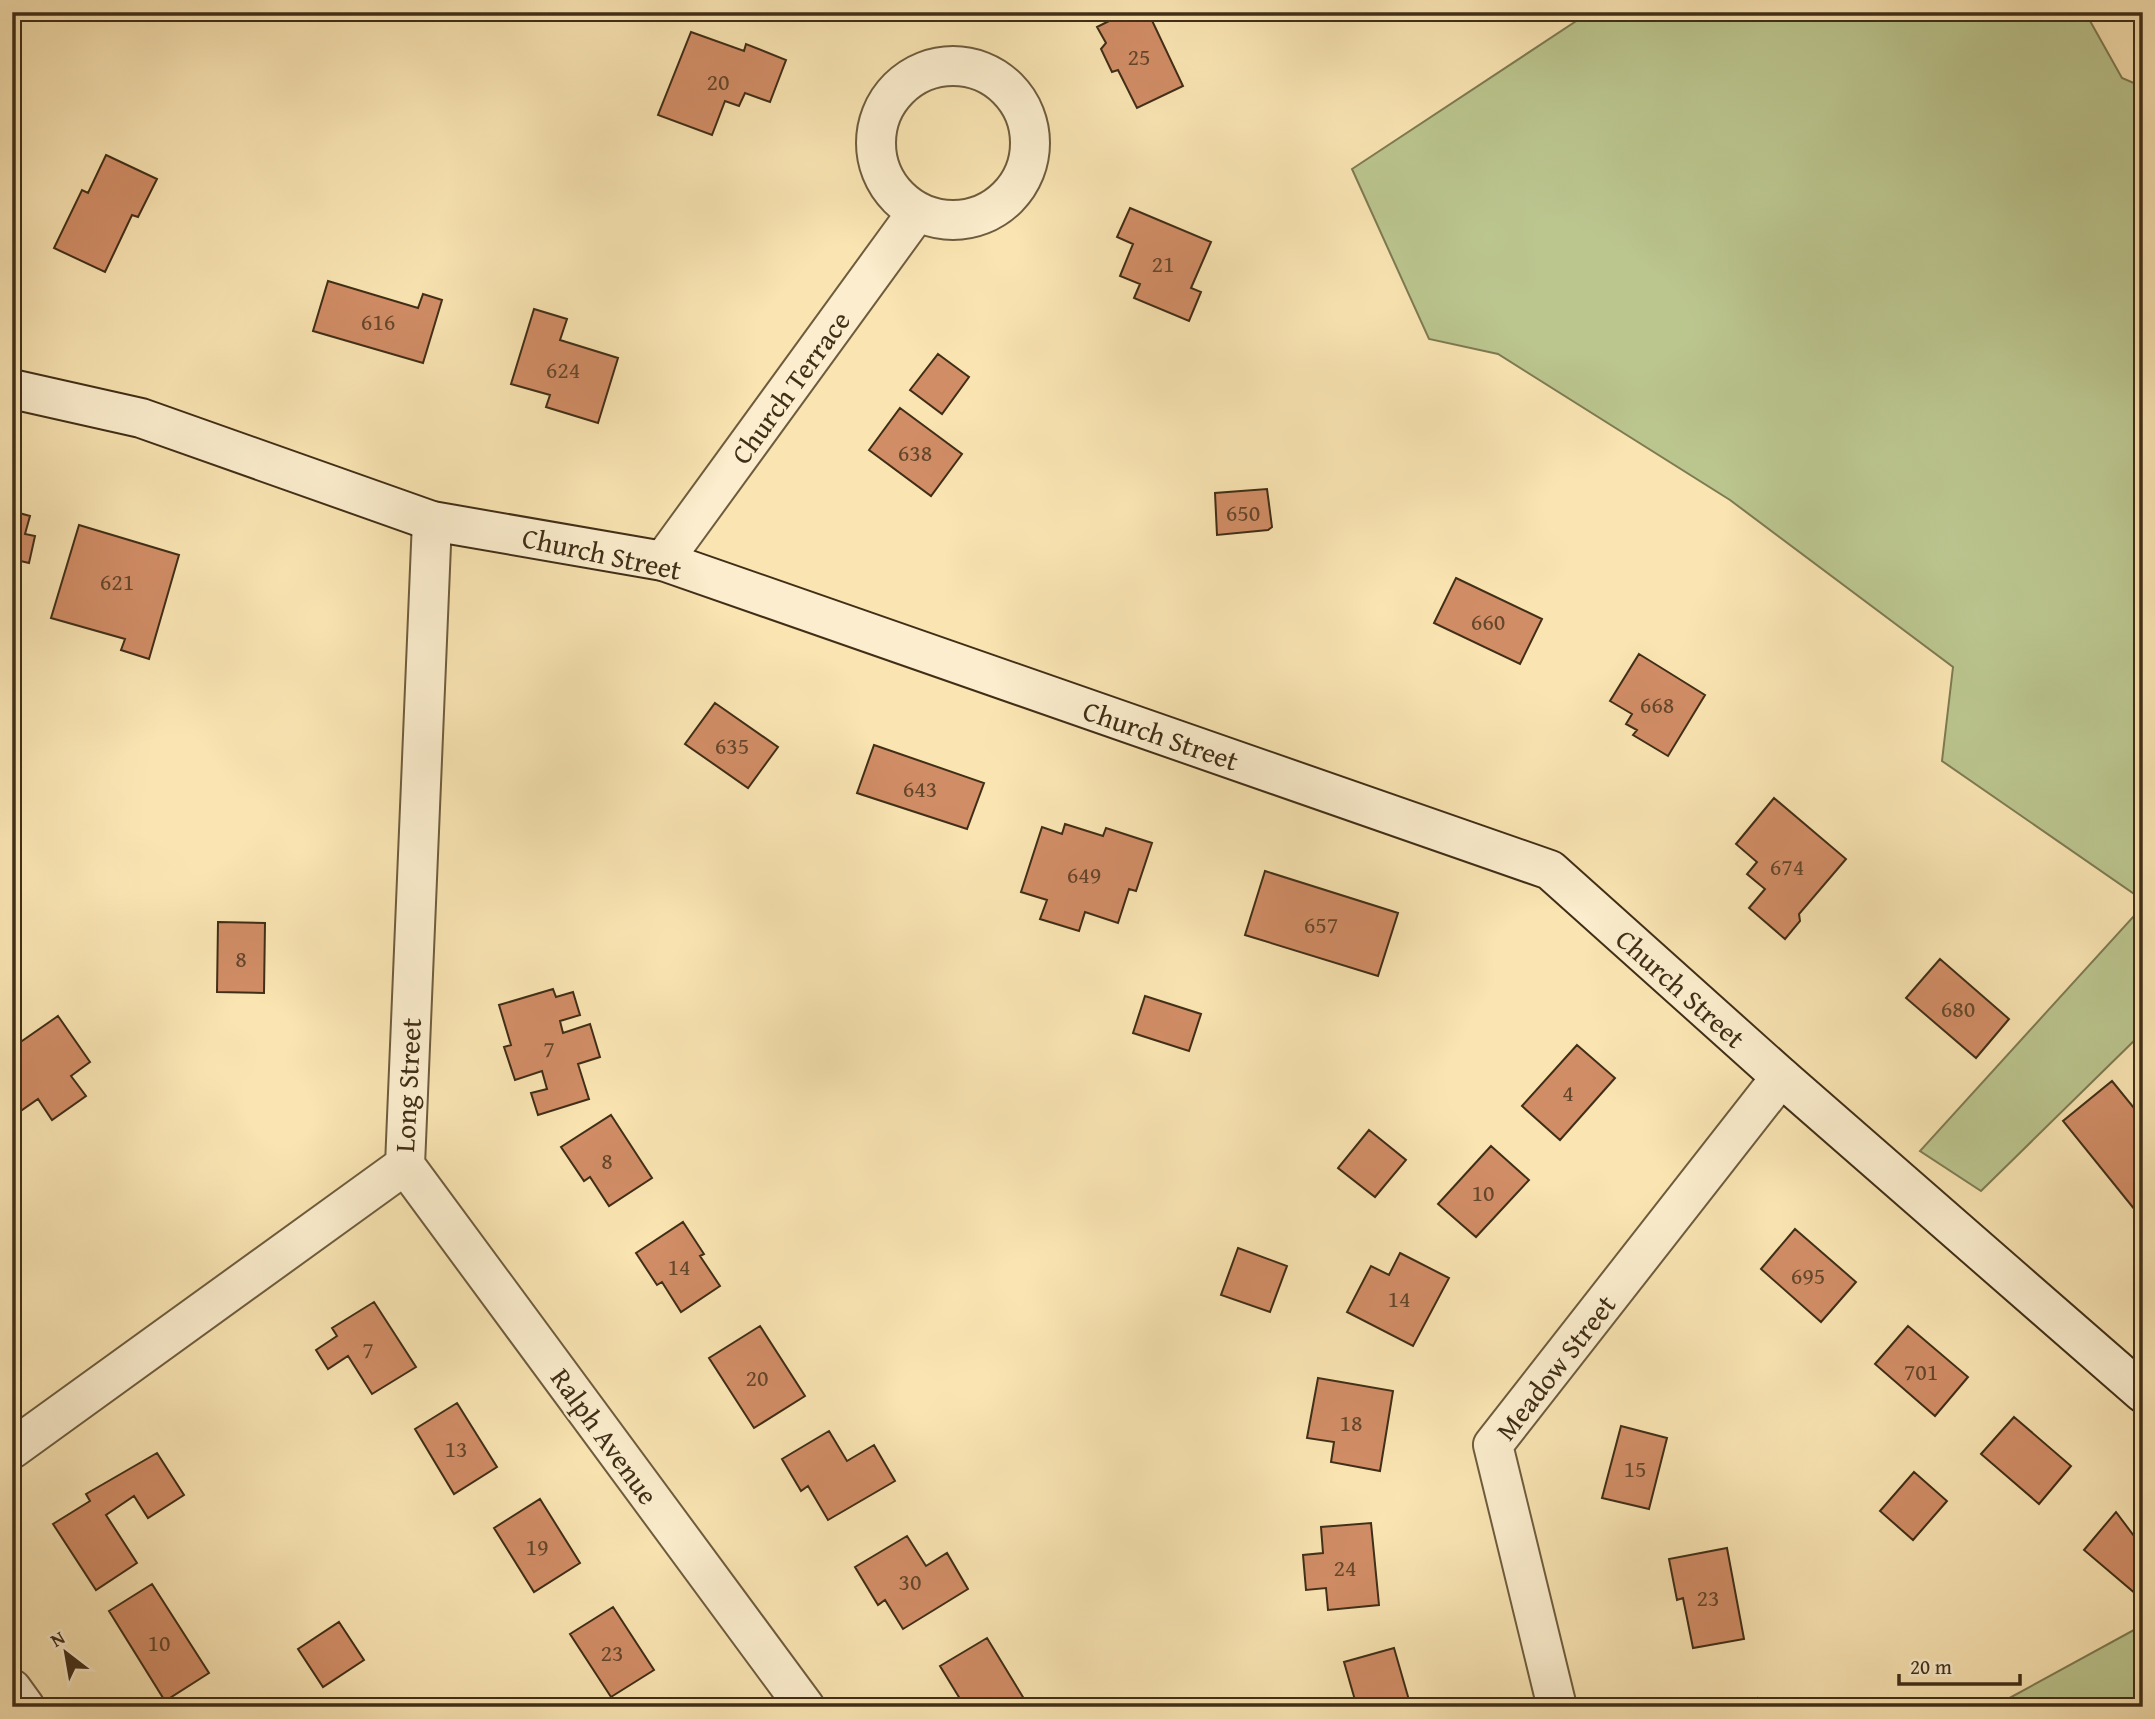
<svg xmlns="http://www.w3.org/2000/svg" width="2155" height="1719" font-family="'Gentium Book Plus',serif">
  <style>
    .green { fill: #bbc58e; stroke: #7e7a52; stroke-width: 2 }
    .building { fill: #d18d66; stroke: #402e17; stroke-width: 2 }
    .lines { fill: none; stroke-linecap: round; stroke-linejoin: round }
    .street-casing { stroke: #6e5c3e; stroke-width: 42 }
    .secondary-casing { stroke: #402e17; stroke-width: 42 }
    .street { stroke: #fbedcd; stroke-width: 38 }
    .secondary { stroke: #fbedcd; stroke-width: 38 }
    .labels { text-anchor: middle; dominant-baseline: central; stroke-width: 5; stroke-linejoin: round; paint-order: stroke }
    .number-label { font-size: 24px; fill: #64462b }
    .street-label { font-size: 28px; fill: #402e17; stroke: #fbedcd }
  </style>
  <rect width="100%" height="100%" fill="#f9e4b2"/>
  <filter id="stains"><feTurbulence type="fractalNoise" baseFrequency=".00286" numOctaves="4"/><feColorMatrix values="0 0 0 0 .2 0 0 0 0 .09 0 0 0 0 .02 0 0 0 .5 -.17"/></filter>
  <radialGradient id="worn" r=".72"><stop offset=".6" stop-color="#630" stop-opacity="0"/><stop offset="1" stop-color="#630" stop-opacity=".3"/></radialGradient>
  <path class="green" d="M1590 12H2085L2122 78 2143 87V900L1942 761 1953 667 1730 500 1498 354 1429 339 1352 169Z
    M2143 906V1032L1981 1191 1920 1151Z
    M2143 1625V1707H1993Z"/>
  <path class="building" d="M1127 12H1148L1183 86 1137 108 1118 70 1112 72 1101 49 1106 43 1097 27Z
    M691 32 744 51 746 44 786 60 770 102 745 93 739 106 725 101 712 135 658 115Z
    M106 155 157 179 138 217 132 215 105 272 54 248 82 190 88 193Z
    M1130 208 1211 242 1191 288 1201 292 1189 321 1134 298 1140 284 1120 276 1133 244 1117 237Z
    M328 281 418 308 423 294 442 300 423 363 313 331Z
    M534 309 567 319 560 340 618 358 598 423 546 407 550 395 511 384Z
    M938 354 969 377 942 414 910 390Z
    M900 408 962 454 931 496 869 450Z
    M1267 489 1272 527 1268 530 1217 535 1215 493Z
    M12 511 30 516 25 534 35 536 29 563 12 559Z
    M79 525 179 555 149 659 121 650 125 639 51 618Z
    M1456 578 1542 619 1520 664 1434 623Z
    M1639 654 1705 695 1668 756 1633 735 1637 730 1626 724 1632 714 1610 701Z
    M715 703 778 747 748 788 685 744Z
    M874 745 984 783 967 829 857 793Z
    M1774 798 1846 859 1799 914 1800 921 1785 939 1749 908 1765 889 1747 874 1757 862 1736 844Z
    M1065 824 1103 836 1106 828 1152 843 1136 891 1129 889 1118 923 1085 912 1079 931 1040 919 1047 900 1021 892 1042 827 1062 834Z
    M1265 871 1398 913 1378 976 1245 935Z
    M218 922 265 923 264 993 217 992Z
    M1940 959 2009 1019 1976 1058 1906 998Z
    M553 989 556 997 573 992 580 1015 560 1021 563 1033 590 1024 600 1057 578 1064 589 1099 538 1115 531 1093 547 1089 542 1071 515 1080 504 1047 511 1045 499 1005Z
    M1145 996 1201 1014 1189 1051 1133 1033Z
    M58 1016 90 1062 71 1076 86 1096 52 1120 38 1099 12 1117V1048Z
    M1577 1045 1615 1078 1560 1140 1522 1106Z
    M2112 1081 2143 1119V1203L2135 1210 2063 1121Z
    M611 1115 652 1178 609 1206 590 1177 584 1181 561 1147Z
    M1369 1130 1406 1160 1375 1197 1338 1168Z
    M1491 1146 1529 1180 1476 1237 1438 1204Z
    M683 1222 704 1254 700 1256 720 1286 681 1312 662 1282 657 1285 636 1253Z
    M1795 1229 1856 1282 1821 1322 1761 1269Z
    M1238 1248 1287 1266 1270 1312 1221 1295Z
    M1400 1253 1449 1278 1413 1346 1347 1312 1371 1266 1389 1275Z
    M374 1302 416 1367 372 1394 348 1356 328 1369 316 1350 337 1336 332 1328Z
    M760 1326 805 1396 754 1428 709 1358Z
    M1908 1326 1968 1377 1935 1416 1875 1364Z
    M1318 1378 1393 1391 1380 1471 1331 1462 1334 1442 1307 1438Z
    M457 1403 497 1467 454 1494 415 1429Z
    M2014 1417 2071 1466 2039 1504 1981 1454Z
    M1621 1426 1667 1438 1649 1509 1602 1498Z
    M829 1431 847 1461 874 1445 895 1481 828 1520 808 1486 801 1491 782 1459Z
    M157 1453 184 1495 148 1518 134 1496 106 1515 137 1563 96 1590 53 1524 90 1501 86 1494Z
    M1914 1472 1947 1501 1913 1540 1880 1511Z
    M540 1499 580 1563 534 1592 494 1528Z
    M2116 1512 2143 1548V1600L2084 1550Z
    M1371 1523 1379 1605 1328 1610 1326 1588 1306 1590 1303 1555 1323 1553 1321 1527Z
    M907 1536 926 1566 947 1553 968 1589 903 1629 885 1600 878 1605 855 1567Z
    M1727 1548 1744 1639 1693 1648 1683 1598 1677 1600 1669 1559Z
    M152 1584 209 1673 165 1701 109 1611Z
    M613 1607 654 1670 611 1697 570 1634Z
    M339 1622 364 1660 323 1687 298 1649Z
    M987 1638 1029 1707H965L940 1666Z
    M1394 1648 1411 1707H1357L1344 1662Z
    M1757 1698 1759 1707H1714Z"/>
  <g class="lines">
    <defs>
      <path id="street" d="M876 143a77 77 0 1 1 154 0a77 77 0 1 1-154 0Z
        M663 561 917 212
        M405 1165 805 1707
        M12 1449 405 1165 432 521
        M12 1689 25 1707
        M1557 1707 1493 1445 1781 1077"/>
      <path id="secondary" d="M12 389 141 418 432 521 663 561 1550 870 1781 1077 2143 1393"/>
    </defs>
    <use href="#street" class="street-casing"/>
    <use href="#secondary" class="secondary-casing"/>
    <use href="#street" class="street"/>
    <use href="#secondary" class="secondary"/>
  </g>
  <g class="labels">
    <g class="number-label">
      <text x="1139" y="56">25</text>
      <text x="718" y="81">20</text>
      <text x="1163" y="263">21</text>
      <text x="378" y="321">616</text>
      <text x="563" y="369">624</text>
      <text x="915" y="452">638</text>
      <text x="1243" y="512">650</text>
      <text x="117" y="581">621</text>
      <text x="1488" y="621">660</text>
      <text x="1657" y="704">668</text>
      <text x="732" y="745">635</text>
      <text x="920" y="788">643</text>
      <text x="1787" y="866">674</text>
      <text x="1084" y="874">649</text>
      <text x="1321" y="924">657</text>
      <text x="241" y="958">8</text>
      <text x="1958" y="1008">680</text>
      <text x="549" y="1048">7</text>
      <text x="1568" y="1092">4</text>
      <text x="607" y="1160">8</text>
      <text x="1483" y="1192">10</text>
      <text x="679" y="1266">14</text>
      <text x="1808" y="1275">695</text>
      <text x="1399" y="1298">14</text>
      <text x="368" y="1349">7</text>
      <text x="1921" y="1371">701</text>
      <text x="757" y="1377">20</text>
      <text x="1351" y="1422">18</text>
      <text x="456" y="1448">13</text>
      <text x="1635" y="1468">15</text>
      <text x="537" y="1546">19</text>
      <text x="1345" y="1567">24</text>
      <text x="910" y="1581">30</text>
      <text x="1708" y="1597">23</text>
      <text x="159" y="1642">10</text>
      <text x="612" y="1652">23</text>
    </g>
    <g class="street-label">
      <text transform="translate(790 387) rotate(-54)">Church Terrace</text>
      <text transform="translate(602 553) rotate(12)">Church Street</text>
      <text transform="translate(1161 735) rotate(19)">Church Street</text>
      <text transform="translate(1681 988) rotate(42)">Church Street</text>
      <text transform="translate(407 1085) rotate(-87)">Long Street</text>
      <text transform="translate(1555 1367) rotate(-52)">Meadow Street</text>
      <text transform="translate(605 1436) rotate(54)">Ralph Avenue</text>
    </g>
  </g>
  <rect width="2155" height="1719" fill="none" stroke="#f9e4b2" stroke-width="42"/>
  <rect x="14" y="14" width="2127" height="1691" fill="none" stroke="#402e17" stroke-width="3.5"/>
  <rect x="21" y="21" width="2113" height="1677" fill="none" stroke="#402e17" stroke-width="2"/>
  <g transform="translate(66 1653) rotate(329)" stroke="#fbedcd" stroke-width="5" paint-order="stroke">
  <path d="M0-5L12 26L0 18L-12 26Z" fill="#402e17"/>
  <text y="-10" font-size="19" font-weight="bold" text-anchor="middle" fill="#402e17">N</text>
  </g>
  <path d="M1899 1674v10h121v-10" fill="none" stroke="#402e17" stroke-width="3.5"/>
  <text x="1910" y="1674" font-size="21" fill="#402e17" stroke="#fbedcd" stroke-width="5" paint-order="stroke">20 m</text>
  <rect width="100%" height="100%" filter="url(#stains)"/>
  <rect width="100%" height="100%" fill="url(#worn)"/>
</svg>
